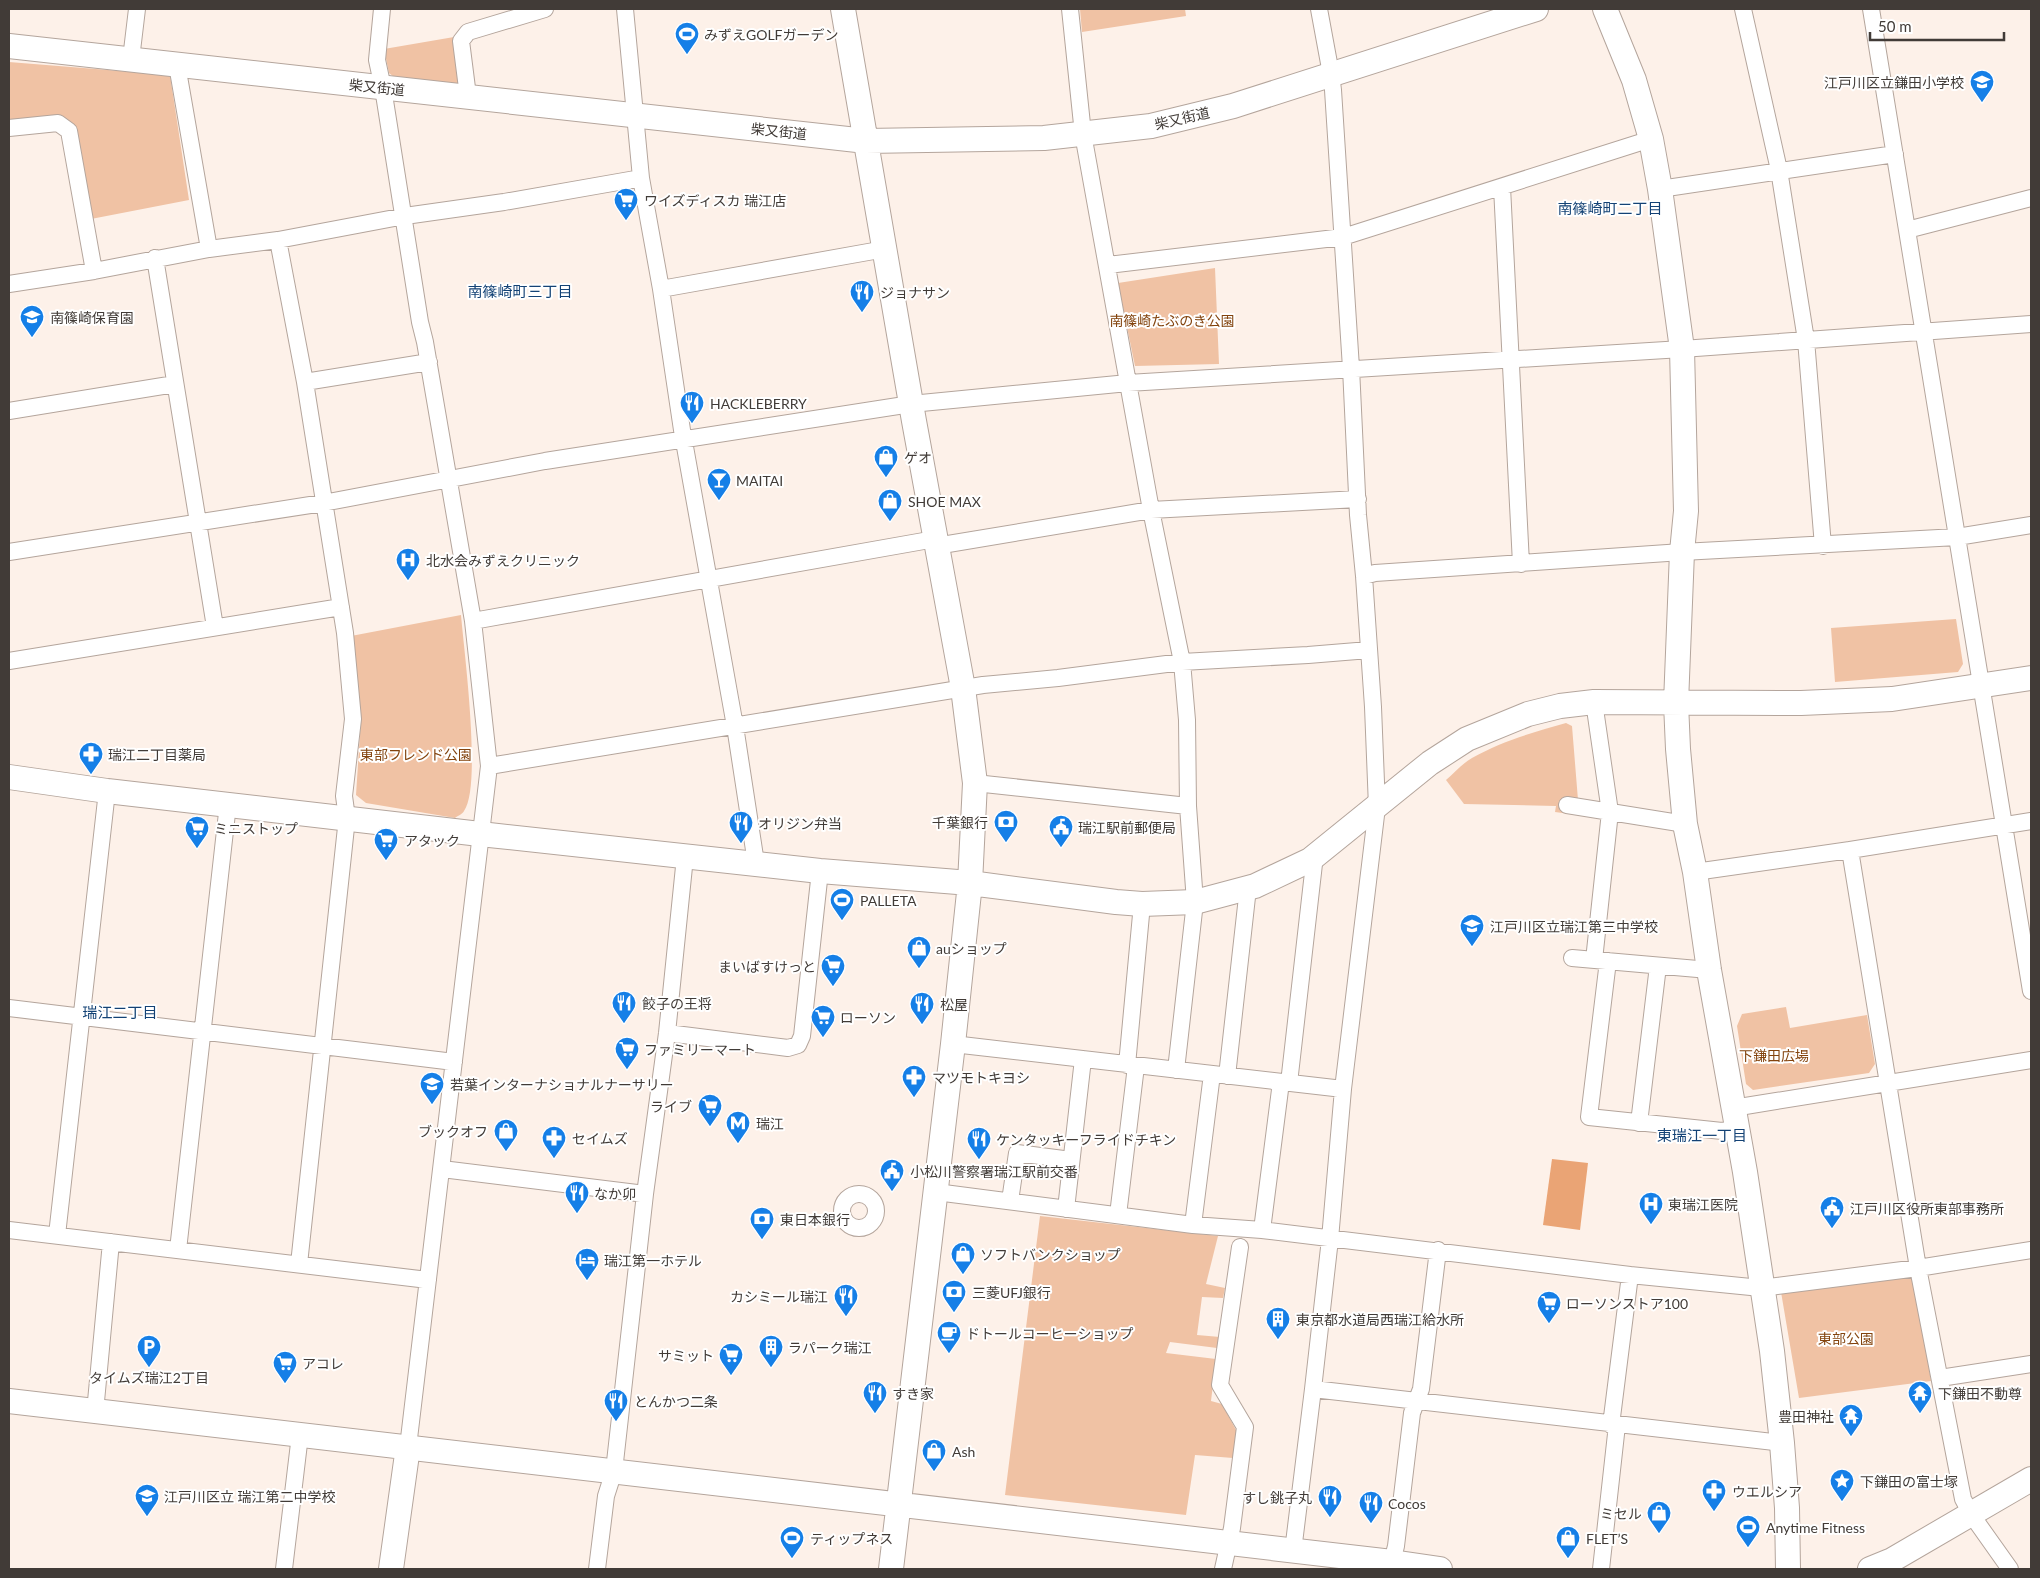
<svg xmlns="http://www.w3.org/2000/svg" width="2040" height="1578" font-family="Lato,'Noto Sans JP',sans-serif">
  <style>
    .green { fill: #f0c2a4 }
    .water { fill: #eaa475 }
    .lines { fill: none; stroke-linecap: round; stroke-linejoin: round }
    .street-casing { stroke: #b4a59c; stroke-width: 18 }
    .secondary-casing { stroke: #b4a59c; stroke-width: 26 }
    .street { stroke: #fff; stroke-width: 16 }
    .secondary { stroke: #fff; stroke-width: 24 }
    .labels { text-anchor: middle; dominant-baseline: central; stroke-width: 4; stroke-linejoin: round; paint-order: stroke }
    .poi-label { font-size: 14px; fill: #413b37; stroke: #fff; text-anchor: start }
    .street-label { font-size: 14px; fill: #413b37; stroke: #fff }
    .park-label { font-size: 14px; fill: #83430d; stroke: #fff }
    .neighbourhood-label { font-size: 15px; fill: #134275; stroke: #fff }
  </style>
  <rect width="100%" height="100%" fill="#fdf1e9"/>
  <path class="green" d="M1080 9H1185L1186 16 1082 32Z
    M454 37 461 85 394 77 389 73 384 49Z
    M9 62 170 75 189 200 91 219 75 127 9 121Z
    M1215 268 1219 364 1135 366 1118 283Z
    M461 615C464 651 482 786 464 811 463 814 457 816 455 818L366 803 356 795 361 718 351 636Z
    M1956 619 1963 664 1958 672 1835 682 1831 628Z
    M1566 723 1572 726 1578 800 1577 815 1555 812 1556 806 1464 804 1446 780C1454 773 1463 763 1472 758 1502 741 1534 732 1566 723Z
    M1786 1007 1790 1028 1867 1015 1875 1064 1869 1073 1753 1090 1746 1084 1737 1026 1742 1014Z
    M1040 1216 1218 1236 1206 1284 1225 1288 1223 1298 1202 1297 1197 1335 1220 1337 1217 1348 1170 1342 1166 1353 1216 1359 1211 1401 1222 1404 1237 1432 1233 1458 1195 1455 1186 1515 1005 1495Z
    M1911 1277 1916 1282 1931 1381 1799 1398 1781 1292Z"/>
  <path class="water" d="M1552 1159 1588 1163 1580 1230 1543 1225Z"/>
  <g class="lines">
    <defs>
      <path id="street" d="M382 9 377 60 383 88 420 322 425 342 473 621 489 766 408 1447
        M625 9 641 178 661 289 682 430 735 726 756 863
        M1070 9 1083 134 1151 510 1182 662 1187 720 1188 806 1195 902 1176 1070
        M1743 9 1779 170 1806 340 1823 546
        M1871 9 2031 991
        M131 59 137 9
        M177 65 209 249
        M468 96 461 41 468 32 545 9
        M9 128 58 123 69 131 94 271
        M1502 187 1521 564
        M1660 189 1895 154
        M1907 230 2031 198
        M278 240 305 382 345 633 353 719 344 796 347 818 299 1264
        M155 258 215 627
        M1108 265 1343 237 1651 139
        M9 284 94 271 209 249 278 240 405 216 504 202 641 178
        M661 289 885 249
        M305 382 429 362
        M9 411 175 384
        M936 546 1151 510 1358 499
        M9 552 323 503 545 461 911 404 1128 383 1682 349 2031 324
        M1364 576 1375 573 1682 552 1957 537 2031 525
        M473 621 935 539
        M9 661 341 607
        M489 766 983 685 1058 678 1182 662 1308 655 1369 650
        M975 783 1188 806
        M1567 805 1685 824
        M1850 850 1918 1268 1963 1499 1971 1514 2010 1569
        M1695 872 1850 850 2031 821
        M1572 958 1709 970
        M1594 960 1610 812 1594 702
        M1608 961 1589 1117 1722 1131 1736 1129
        M9 1008 454 1062
        M667 1033 788 1048 798 1045 802 1036 820 871
        M953 1044 1343 1089
        M1127 1065 1142 904
        M1227 1076 1248 888
        M1289 1083 1315 855
        M1733 1108 2031 1060
        M1639 1123 1658 966
        M442 1169 645 1194
        M936 1192 1193 1225 1262 1230 1630 1275 1761 1288 1918 1268 2031 1250
        M842 1211a17 17 0 1 1 34 0a17 17 0 1 1-34 0Z
        M1010 1201 1017 1153 1071 1160
        M1066 1209 1083 1059
        M1118 1215 1136 1066
        M1193 1225 1212 1074
        M9 1230 428 1280
        M1262 1230 1281 1082
        M57 1235 107 791
        M178 1250 228 804
        M1940 1378 2031 1364
        M1313 1389 1782 1443
        M95 1412 111 1242
        M1611 1425 1630 1275
        M1293 1551 1313 1389 1330 1239 1343 1089 1377 807 1373 707 1364 576 1358 515 1351 368 1333 90 1331 74 1319 9
        M1392 1562 1396 1546 1412 1413 1421 1389 1438 1250
        M284 1569 300 1435
        M597 1569 606 1496 614 1471 645 1194 667 1033 685 857
        M1223 1569 1232 1528 1245 1427 1220 1385 1240 1247
        M1601 1569 1617 1425"/>
      <path id="secondary" d="M843 9 914 421 963 688 975 783 970 883 953 1044 891 1569
        M1605 9 1634 80 1651 139 1660 189 1682 349 1686 511 1682 552 1676 703 1678 749 1685 824 1695 872 1709 970 1745 1172 1772 1351 1782 1443 1787 1508 1788 1569
        M9 46 866 141 1044 138 1151 126 1233 106 1536 9
        M9 777 107 791 480 834 820 871 970 883 1116 902 1142 904 1195 902 1255 886 1310 860 1430 763 1467 739 1528 714 1560 706 1594 702 1801 703 1892 699 2031 678
        M9 1401 1392 1562 1440 1569
        M391 1569 408 1447
        M1870 1569 1892 1560 2031 1479"/>
    </defs>
    <use href="#street" class="street-casing"/>
    <use href="#secondary" class="secondary-casing"/>
    <use href="#street" class="street"/>
    <use href="#secondary" class="secondary"/>
  </g>
  <defs>
    <symbol id="stadium-pin" viewBox="-11 -11 22 30"><path d="M0 17L-7.5 6A9.5 9.5 0 1 1 7.5 6Z" fill="#157fe7" stroke="#fff"/><path d="M0-5a6.5 5 0 1 0 0 10a6.5 5 0 1 0 0-10ZM-3.5-1.8h7v3.6h-7Z" fill="#fff"/></symbol>
    <symbol id="school-pin" viewBox="-11 -11 22 30"><path d="M0 17L-7.5 6A9.5 9.5 0 1 1 7.5 6Z" fill="#157fe7" stroke="#fff"/><path d="M0-5L7-2L0 1L-7-2ZM-4 1L0 2.5L4 1V4Q0 6-4 4Z" fill="#fff"/></symbol>
    <symbol id="supermarket-pin" viewBox="-11 -11 22 30"><path d="M0 17L-7.5 6A9.5 9.5 0 1 1 7.5 6Z" fill="#157fe7" stroke="#fff"/><path d="M-6-5.5h2.5l.6 2H6L4.5 2H-2.5L-4.4-4H-6ZM-1.5 3.2a1.3 1.3 0 1 0 .1 0ZM3 3.2a1.3 1.3 0 1 0 .1 0Z" fill="#fff"/></symbol>
    <symbol id="restaurant-pin" viewBox="-11 -11 22 30"><path d="M0 17L-7.5 6A9.5 9.5 0 1 1 7.5 6Z" fill="#157fe7" stroke="#fff"/><path d="M-5-6h1v4h1v-4h1v4h1v-4h1v5L-1.5 .5V6h-2V.5L-5-1ZM5-6V6H3V1.5H1.5Q1.5-4 5-6Z" fill="#fff"/></symbol>
    <symbol id="shop-pin" viewBox="-11 -11 22 30"><path d="M0 17L-7.5 6A9.5 9.5 0 1 1 7.5 6Z" fill="#157fe7" stroke="#fff"/><path d="M-5-2.5h2.3a2.7 3.5 0 0 1 5.4 0H5L5.5 6h-11ZM-1.5-2.5h3a1.5 2.3 0 0 0-3 0Z" fill="#fff"/></symbol>
    <symbol id="bar-pin" viewBox="-11 -11 22 30"><path d="M0 17L-7.5 6A9.5 9.5 0 1 1 7.5 6Z" fill="#157fe7" stroke="#fff"/><path d="M-6-5H6L.8 .8V4.5H3.5V6h-7V4.5H-.8V.8Z" fill="#fff"/></symbol>
    <symbol id="hospital-pin" viewBox="-11 -11 22 30"><path d="M0 17L-7.5 6A9.5 9.5 0 1 1 7.5 6Z" fill="#157fe7" stroke="#fff"/><path d="M-5-5h3v3.5h4V-5h3V5h-3V1.5h-4V5h-3Z" fill="#fff"/></symbol>
    <symbol id="pharmacy-pin" viewBox="-11 -11 22 30"><path d="M0 17L-7.5 6A9.5 9.5 0 1 1 7.5 6Z" fill="#157fe7" stroke="#fff"/><path d="M-2-6h4v4h4v4h-4v4h-4v-4h-4v-4h4Z" fill="#fff"/></symbol>
    <symbol id="bank-pin" viewBox="-11 -11 22 30"><path d="M0 17L-7.5 6A9.5 9.5 0 1 1 7.5 6Z" fill="#157fe7" stroke="#fff"/><path d="M-6-4H6V4H-6ZM0-2.3a2.3 2.3 0 1 0 0 4.6a2.3 2.3 0 1 0 0-4.6Z" fill="#fff"/></symbol>
    <symbol id="civic-pin" viewBox="-11 -11 22 30"><path d="M0 17L-7.5 6A9.5 9.5 0 1 1 7.5 6Z" fill="#157fe7" stroke="#fff"/><path d="M-.6-6.5H3V-4.5H.6V-3L4-1V1h2V6H-6V1h2V-1L-.6-3ZM-1.2 2.5V6h2.4V2.5Z" fill="#fff"/></symbol>
    <symbol id="metro-pin" viewBox="-11 -11 22 30"><path d="M0 17L-7.5 6A9.5 9.5 0 1 1 7.5 6Z" fill="#157fe7" stroke="#fff"/><path d="M-5.5 5V-5H-3L0 0L3-5H5.5V5H3V-.5L0 4L-3-.5V5Z" fill="#fff"/></symbol>
    <symbol id="hotel-pin" viewBox="-11 -11 22 30"><path d="M0 17L-7.5 6A9.5 9.5 0 1 1 7.5 6Z" fill="#157fe7" stroke="#fff"/><path d="M-6-4.5h1.5V1H6V5H4.5V3h-9V5H-6ZM-4 0a1.8 1.8 0 1 1 3.6 0ZM.5 0V-2.5h3Q6-2.5 6 0Z" fill="#fff"/></symbol>
    <symbol id="building-pin" viewBox="-11 -11 22 30"><path d="M0 17L-7.5 6A9.5 9.5 0 1 1 7.5 6Z" fill="#157fe7" stroke="#fff"/><path d="M-4-6H4V6H1V3H-1V6H-4ZM-2.5-4.3h1.7v1.8h-1.7ZM.8-4.3h1.7v1.8H.8ZM-2.5-1h1.7V.8h-1.7ZM.8-1h1.7V.8H.8Z" fill="#fff"/></symbol>
    <symbol id="cafe-pin" viewBox="-11 -11 22 30"><path d="M0 17L-7.5 6A9.5 9.5 0 1 1 7.5 6Z" fill="#157fe7" stroke="#fff"/><path d="M-5.5-4.5H6V0H3Q3 3.5 0 3.5H-2.5Q-5.5 3.5-5.5 0ZM3-3.2v2h1.7v-2ZM-6 4.5H4V6H-6Z" fill="#fff"/></symbol>
    <symbol id="parking-pin" viewBox="-11 -11 22 30"><path d="M0 17L-7.5 6A9.5 9.5 0 1 1 7.5 6Z" fill="#157fe7" stroke="#fff"/><path d="M-3.5-5.5H1a3.5 3.5 0 0 1 0 7H-1V5.5H-3.5ZM-1-3.4V-.6H.8a1.4 1.4 0 0 0 0-2.8Z" fill="#fff"/></symbol>
    <symbol id="temple-pin" viewBox="-11 -11 22 30"><path d="M0 17L-7.5 6A9.5 9.5 0 1 1 7.5 6Z" fill="#157fe7" stroke="#fff"/><path d="M0-6L5-2H3V0L6.5 2.5H4V6H1.5V3h-3V6H-4V2.5H-6.5L-3 0V-2H-5Z" fill="#fff"/></symbol>
    <symbol id="sight-pin" viewBox="-11 -11 22 30"><path d="M0 17L-7.5 6A9.5 9.5 0 1 1 7.5 6Z" fill="#157fe7" stroke="#fff"/><path d="M0-6L1.8-2.2L6-1.7L2.9 1.2L3.7 5.4L0 3.3L-3.7 5.4L-2.9 1.2L-6-1.7L-1.8-2.2Z" fill="#fff"/></symbol>
  </defs>
  <g fill-rule="evenodd">
    <use href="#stadium-pin" x="673" y="20" width="28" height="38"/>
    <use href="#school-pin" x="1968" y="68" width="28" height="38"/>
    <use href="#supermarket-pin" x="612" y="186" width="28" height="38"/>
    <use href="#restaurant-pin" x="848" y="278" width="28" height="38"/>
    <use href="#school-pin" x="18" y="303" width="28" height="38"/>
    <use href="#restaurant-pin" x="678" y="389" width="28" height="38"/>
    <use href="#shop-pin" x="872" y="443" width="28" height="38"/>
    <use href="#bar-pin" x="705" y="466" width="28" height="38"/>
    <use href="#shop-pin" x="876" y="487" width="28" height="38"/>
    <use href="#hospital-pin" x="394" y="546" width="28" height="38"/>
    <use href="#pharmacy-pin" x="77" y="740" width="28" height="38"/>
    <use href="#bank-pin" x="992" y="808" width="28" height="38"/>
    <use href="#restaurant-pin" x="727" y="809" width="28" height="38"/>
    <use href="#civic-pin" x="1047" y="813" width="28" height="38"/>
    <use href="#supermarket-pin" x="183" y="814" width="28" height="38"/>
    <use href="#supermarket-pin" x="372" y="826" width="28" height="38"/>
    <use href="#stadium-pin" x="828" y="886" width="28" height="38"/>
    <use href="#school-pin" x="1458" y="912" width="28" height="38"/>
    <use href="#shop-pin" x="905" y="934" width="28" height="38"/>
    <use href="#supermarket-pin" x="819" y="952" width="28" height="38"/>
    <use href="#restaurant-pin" x="610" y="989" width="28" height="38"/>
    <use href="#restaurant-pin" x="908" y="990" width="28" height="38"/>
    <use href="#supermarket-pin" x="809" y="1003" width="28" height="38"/>
    <use href="#supermarket-pin" x="613" y="1035" width="28" height="38"/>
    <use href="#pharmacy-pin" x="900" y="1063" width="28" height="38"/>
    <use href="#school-pin" x="418" y="1070" width="28" height="38"/>
    <use href="#supermarket-pin" x="696" y="1092" width="28" height="38"/>
    <use href="#metro-pin" x="724" y="1109" width="28" height="38"/>
    <use href="#shop-pin" x="492" y="1117" width="28" height="38"/>
    <use href="#pharmacy-pin" x="540" y="1124" width="28" height="38"/>
    <use href="#restaurant-pin" x="965" y="1125" width="28" height="38"/>
    <use href="#civic-pin" x="878" y="1157" width="28" height="38"/>
    <use href="#restaurant-pin" x="563" y="1179" width="28" height="38"/>
    <use href="#hospital-pin" x="1637" y="1190" width="28" height="38"/>
    <use href="#civic-pin" x="1818" y="1194" width="28" height="38"/>
    <use href="#bank-pin" x="748" y="1205" width="28" height="38"/>
    <use href="#shop-pin" x="949" y="1240" width="28" height="38"/>
    <use href="#hotel-pin" x="573" y="1246" width="28" height="38"/>
    <use href="#bank-pin" x="940" y="1278" width="28" height="38"/>
    <use href="#restaurant-pin" x="832" y="1282" width="28" height="38"/>
    <use href="#supermarket-pin" x="1535" y="1289" width="28" height="38"/>
    <use href="#building-pin" x="1264" y="1305" width="28" height="38"/>
    <use href="#cafe-pin" x="935" y="1319" width="28" height="38"/>
    <use href="#parking-pin" x="135" y="1333" width="28" height="38"/>
    <use href="#building-pin" x="757" y="1333" width="28" height="38"/>
    <use href="#supermarket-pin" x="717" y="1341" width="28" height="38"/>
    <use href="#supermarket-pin" x="271" y="1349" width="28" height="38"/>
    <use href="#restaurant-pin" x="861" y="1379" width="28" height="38"/>
    <use href="#temple-pin" x="1906" y="1379" width="28" height="38"/>
    <use href="#restaurant-pin" x="602" y="1387" width="28" height="38"/>
    <use href="#temple-pin" x="1837" y="1402" width="28" height="38"/>
    <use href="#shop-pin" x="920" y="1437" width="28" height="38"/>
    <use href="#sight-pin" x="1828" y="1467" width="28" height="38"/>
    <use href="#pharmacy-pin" x="1700" y="1477" width="28" height="38"/>
    <use href="#school-pin" x="133" y="1482" width="28" height="38"/>
    <use href="#restaurant-pin" x="1316" y="1483" width="28" height="38"/>
    <use href="#restaurant-pin" x="1357" y="1489" width="28" height="38"/>
    <use href="#shop-pin" x="1645" y="1499" width="28" height="38"/>
    <use href="#stadium-pin" x="1734" y="1513" width="28" height="38"/>
    <use href="#stadium-pin" x="778" y="1524" width="28" height="38"/>
    <use href="#shop-pin" x="1554" y="1524" width="28" height="38"/>
  </g>
  <g class="labels">
    <g class="poi-label">
      <text x="704" y="34">みずえGOLFガーデン</text>
      <text x="1964" y="82" text-anchor="end">江戸川区立鎌田小学校</text>
      <text x="644" y="200">ワイズディスカ 瑞江店</text>
      <text x="880" y="292">ジョナサン</text>
      <text x="50" y="317">南篠崎保育園</text>
      <text x="710" y="403">HACKLEBERRY</text>
      <text x="904" y="457">ゲオ</text>
      <text x="736" y="480">MAITAI</text>
      <text x="908" y="501">SHOE MAX</text>
      <text x="426" y="560">北水会みずえクリニック</text>
      <text x="108" y="754">瑞江二丁目薬局</text>
      <text x="988" y="822" text-anchor="end">千葉銀行</text>
      <text x="758" y="823">オリジン弁当</text>
      <text x="1078" y="827">瑞江駅前郵便局</text>
      <text x="214" y="828">ミニストップ</text>
      <text x="404" y="840">アタック</text>
      <text x="860" y="900">PALLETA</text>
      <text x="1490" y="926">江戸川区立瑞江第三中学校</text>
      <text x="936" y="948">auショップ</text>
      <text x="816" y="966" text-anchor="end">まいばすけっと</text>
      <text x="642" y="1003">餃子の王将</text>
      <text x="940" y="1004">松屋</text>
      <text x="840" y="1017">ローソン</text>
      <text x="644" y="1049">ファミリーマート</text>
      <text x="932" y="1077">マツモトキヨシ</text>
      <text x="450" y="1084">若葉インターナショナルナーサリー</text>
      <text x="692" y="1106" text-anchor="end">ライブ</text>
      <text x="756" y="1123">瑞江</text>
      <text x="488" y="1131" text-anchor="end">ブックオフ</text>
      <text x="572" y="1138">セイムズ</text>
      <text x="996" y="1139">ケンタッキーフライドチキン</text>
      <text x="910" y="1171">小松川警察署瑞江駅前交番</text>
      <text x="594" y="1193">なか卯</text>
      <text x="1668" y="1204">東瑞江医院</text>
      <text x="1850" y="1208">江戸川区役所東部事務所</text>
      <text x="780" y="1219">東日本銀行</text>
      <text x="980" y="1254">ソフトバンクショップ</text>
      <text x="604" y="1260">瑞江第一ホテル</text>
      <text x="972" y="1292">三菱UFJ銀行</text>
      <text x="828" y="1296" text-anchor="end">カシミール瑞江</text>
      <text x="1566" y="1303">ローソンストア100</text>
      <text x="1296" y="1319">東京都水道局西瑞江給水所</text>
      <text x="966" y="1333">ドトールコーヒーショップ</text>
      <text x="788" y="1347">ラパーク瑞江</text>
      <text x="714" y="1355" text-anchor="end">サミット</text>
      <text x="302" y="1363">アコレ</text>
      <text x="149" y="1377" text-anchor="middle">タイムズ瑞江2丁目</text>
      <text x="892" y="1393">すき家</text>
      <text x="1938" y="1393">下鎌田不動尊</text>
      <text x="634" y="1401">とんかつ二条</text>
      <text x="1834" y="1416" text-anchor="end">豊田神社</text>
      <text x="952" y="1451">Ash</text>
      <text x="1860" y="1481">下鎌田の富士塚</text>
      <text x="1732" y="1491">ウエルシア</text>
      <text x="164" y="1496">江戸川区立 瑞江第二中学校</text>
      <text x="1312" y="1497" text-anchor="end">すし銚子丸</text>
      <text x="1388" y="1503">Cocos</text>
      <text x="1642" y="1513" text-anchor="end">ミセル</text>
      <text x="1766" y="1527">Anytime Fitness</text>
      <text x="810" y="1538">ティップネス</text>
      <text x="1586" y="1538">FLET’S</text>
    </g>
    <g class="street-label">
      <text transform="translate(377 87) rotate(6)">柴又街道</text>
      <text transform="translate(1182 118) rotate(-13)">柴又街道</text>
      <text transform="translate(779 131) rotate(6)">柴又街道</text>
    </g>
    <g class="park-label">
      <text x="1172" y="320">南篠崎たぶのき公園</text>
      <text x="416" y="754">東部フレンド公園</text>
      <text x="1774" y="1055">下鎌田広場</text>
      <text x="1846" y="1338">東部公園</text>
    </g>
    <g class="neighbourhood-label">
      <text x="1610" y="208">南篠崎町二丁目</text>
      <text x="520" y="291">南篠崎町三丁目</text>
      <text x="120" y="1012">瑞江二丁目</text>
      <text x="1702" y="1135">東瑞江一丁目</text>
    </g>
  </g>
  <rect width="2040" height="1578" fill="none" stroke="#413b37" stroke-width="20"/>
  <path d="M1870 32v8h134v-8" fill="none" stroke="#413b37" stroke-width="2.5"/>
  <text x="1878" y="32" font-size="15" fill="#413b37" stroke="#ffffff" stroke-width="4" paint-order="stroke">50 m</text>
</svg>
